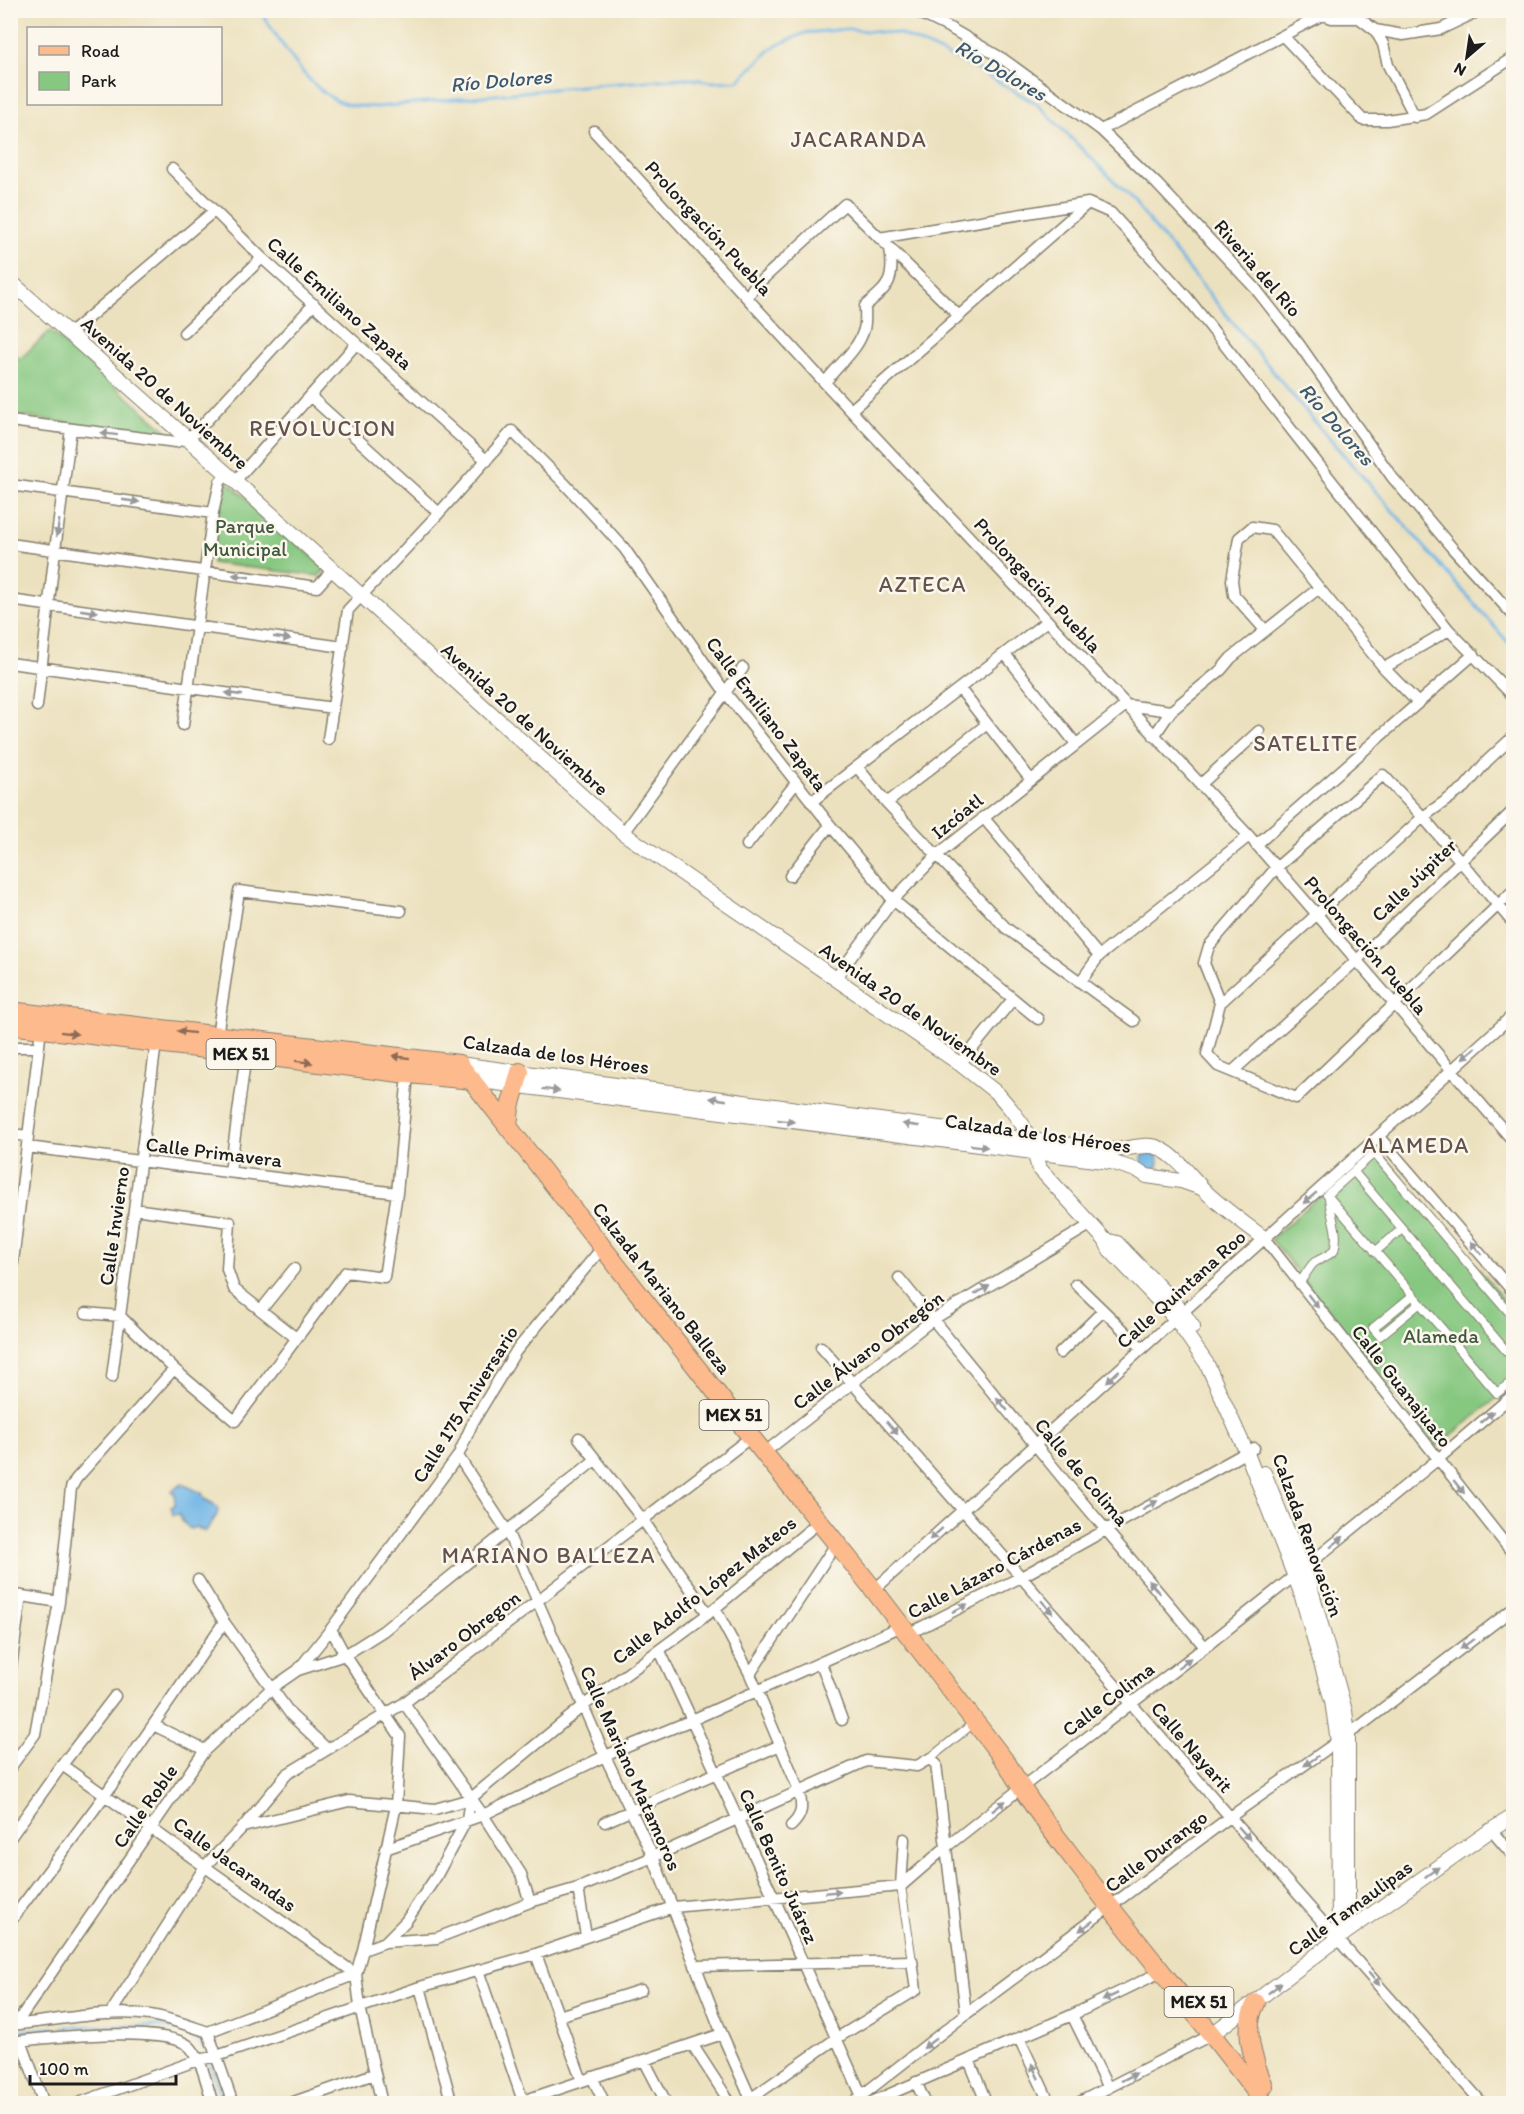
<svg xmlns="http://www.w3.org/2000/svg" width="1524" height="2114" font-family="Itim,sans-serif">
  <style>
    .green { fill: #87c881; stroke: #52724e; stroke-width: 1.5 }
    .water { fill: #6fb5e6; stroke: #466881; stroke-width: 1.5 }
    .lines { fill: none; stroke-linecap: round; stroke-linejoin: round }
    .stream { stroke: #6fb5e6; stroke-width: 3 }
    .pedestrian-casing { stroke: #847e6d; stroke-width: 10 }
    .minor-casing { stroke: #847e6d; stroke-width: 13 }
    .tertiary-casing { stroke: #847e6d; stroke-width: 16 }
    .primary-casing { stroke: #847e6d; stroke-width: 20 }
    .pedestrian { stroke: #fff; stroke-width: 8 }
    .minor { stroke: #fff; stroke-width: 10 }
    .tertiary { stroke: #fff; stroke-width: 14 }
    .primary { stroke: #fcba8d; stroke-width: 18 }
    .oneway { fill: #999 }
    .oneway2 { fill: #8c6b54 }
    .labels { text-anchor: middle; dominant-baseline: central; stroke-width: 5; stroke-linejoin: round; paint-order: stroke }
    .shield { fill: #fbf7ec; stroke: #5f5e5a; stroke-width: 1.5 }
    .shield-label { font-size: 18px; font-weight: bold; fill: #1c1c1c }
    .street-label { font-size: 20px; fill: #1c1c1c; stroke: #fbf7ec }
    .park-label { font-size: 20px; fill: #41583f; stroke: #fbf7ec }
    .water-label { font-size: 21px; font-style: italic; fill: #3d596d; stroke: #fbf7ec }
    .quarter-label { font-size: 22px; letter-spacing: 1.5px; fill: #64524c; stroke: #fbf7ec }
  </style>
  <rect width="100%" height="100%" fill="#fbf7ec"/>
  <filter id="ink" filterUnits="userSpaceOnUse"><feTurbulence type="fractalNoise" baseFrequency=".0167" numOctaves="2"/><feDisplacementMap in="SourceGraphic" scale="12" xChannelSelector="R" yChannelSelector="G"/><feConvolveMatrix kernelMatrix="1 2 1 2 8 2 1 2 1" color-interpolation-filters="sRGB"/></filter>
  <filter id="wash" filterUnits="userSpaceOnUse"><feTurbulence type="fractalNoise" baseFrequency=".008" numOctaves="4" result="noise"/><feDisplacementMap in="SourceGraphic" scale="24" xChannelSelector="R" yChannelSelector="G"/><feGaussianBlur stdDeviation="1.35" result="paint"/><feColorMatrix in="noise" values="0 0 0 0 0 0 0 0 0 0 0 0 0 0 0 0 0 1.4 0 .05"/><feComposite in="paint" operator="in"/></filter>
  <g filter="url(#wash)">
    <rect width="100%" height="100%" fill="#ece1be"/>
    <path class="green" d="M50 331 167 431 165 436 11 415 10 351 20 359Z
      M227 481 326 569 319 576 212 563 220 490Z
      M1376 1146 1513 1310V1385L1437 1447 1271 1239Z"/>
    <path class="water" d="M1141 1162a9 9 0 1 1 18 0a9 9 0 1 1-18 0Z
      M182 1484 202 1493 204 1499 212 1503 218 1508 217 1515 205 1532 196 1527 190 1529 182 1521 179 1514 173 1515 171 1507 175 1505V1494L171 1491Z"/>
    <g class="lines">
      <path class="stream" d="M259 10C282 42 308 93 346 104 356 107 368 106 378 107L581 86 686 78 712 82 738 81 773 47 805 33 847 29 900 34 967 64 1037 104 1127 194 1313 420 1514 649
        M63 2027 159 2026 186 2032 204 2049
        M10 2032 53 2028
        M209 2060 224 2104"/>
    </g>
  </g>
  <g filter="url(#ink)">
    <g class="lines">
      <defs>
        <path id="pedestrian" d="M1354 1172 1514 1360
          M1375 1252 1402 1229
          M1299 1283C1305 1277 1310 1265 1315 1262 1322 1258 1328 1256 1334 1251 1340 1231 1330 1217 1329 1197
          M1412 1296 1373 1328 1380 1336 1419 1304
          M1514 1318 1374 1153 1327 1195 1497 1393 1514 1380
          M929 1759 975 1722
          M901 1886 912 1961"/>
        <path id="minor" d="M913 10 950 28 1003 59 1101 130 1157 184 1255 288 1299 344 1392 477 1453 549 1514 616
          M1323 15 1332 18H1359L1375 30 1403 35 1441 29 1481 10
          M1375 30 1383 44 1388 65 1415 117
          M1284 37 1363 120H1387L1426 114 1514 57
          M1101 130 1332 10
          M594 131 825 383 1249 836 1514 1142
          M172 169 262 258 487 461
          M1088 203 1111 213 1186 296 1449 630 1514 697
          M879 238 1088 203
          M748 297 753 288 845 204 959 316
          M184 333 262 258
          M69 334 214 211
          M825 383C837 365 858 351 864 329 866 322 865 313 865 306 889 286 895 281 890 248
          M311 397 439 513
          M851 410 1088 203
          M10 421 176 442 187 438 196 432 314 304
          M235 481 357 343
          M10 485 213 513
          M10 544 317 587 333 569
          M10 600 343 647
          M1265 630 1234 595 1232 580 1239 538 1252 527 1272 530 1384 668 1418 703
          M1005 654 1076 744
          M10 663 333 708
          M1384 668 1449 630
          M960 689 1031 780
          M37 706 55 550 71 429
          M183 725 213 513 220 482 227 474
          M1154 736 1171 711 1221 670 1231 658 1319 588
          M1514 736 1487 761 1465 787 1423 817 1220 1003 1207 1054 1218 1066 1296 1098 1514 890
          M328 739 348 610 439 513 512 431 564 483 624 548 725 692 830 825 893 900 1038 1019
          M857 767 887 803 1006 928 1134 1021
          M1200 785 1259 731
          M811 802 1047 621
          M887 803 987 724
          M983 817 1099 956
          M623 833 743 668
          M747 845 796 783
          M1256 845 1474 654
          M790 876 830 825
          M835 979 893 900 937 855 1126 705 1171 711
          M1081 981 1099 956 1249 836
          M1220 1003 1204 963 1209 946 1276 868 1383 775 1423 817 1514 924
          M217 1036 239 891 401 911
          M10 1047H39
          M960 1064 1013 999
          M1233 1071 1357 960 1514 810
          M10 1134 28 1136
          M1379 1137 1514 1293
          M27 1147 397 1193
          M230 1172 246 1054
          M134 1209 230 1222 227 1269 234 1289 296 1338
          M1264 1238 1514 1555
          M899 1278 1068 1485 1205 1647
          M1076 1284 1142 1348
          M10 1286 41 1029
          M261 1310 294 1269
          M86 1313 120 1316 174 1369 235 1421 346 1272 384 1277 397 1193 408 1074
          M821 1347 1230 1817 1483 2104
          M1060 1353 1103 1311
          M112 1377 156 1043
          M579 1438 643 1520 708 1614
          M764 1453 932 1320 1090 1225
          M458 1456 507 1531 605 1756 653 1857 722 2034 753 2104
          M198 1580 224 1622 291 1715 327 1749
          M874 1590 1514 1014
          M10 1594 59 1602
          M715 1608 750 1674 799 1790C802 1806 804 1814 791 1826
          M331 1629 345 1655 400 1736 396 1806 363 1950
          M908 1634 1021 1577 1254 1448
          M660 1651 774 1898 864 2101
          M821 1663 842 1720
          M298 1670 331 1629 458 1456 473 1422 516 1351 602 1248
          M10 1674 21 1596
          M750 1674 836 1544
          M404 1703 483 1815 521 1874 530 1902
          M153 1725 205 1750
          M62 1765 356 1974
          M10 1768 35 1734 59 1602 71 1488 76 1479 174 1369
          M605 1822 778 1746
          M243 1827 349 1801 435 1809 470 1799 583 1706 708 1614 819 1522
          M1491 1830 1514 1857
          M10 1838 62 1765 115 1696
          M385 1849 483 1815 605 1756 692 1720 902 1626
          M901 1886 904 1839
          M578 1888 586 1936
          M10 1922 105 1795 224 1622
          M385 1942 406 1921 436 1877 467 1819 470 1799
          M536 1954 582 2081
          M695 1966 912 1961 916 1990 837 2038 743 2104
          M478 1970 524 2104
          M420 1987 452 2104
          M110 2014 206 1865 243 1827 287 1774 404 1703 751 1437
          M1072 2015 1108 2088
          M559 2016 641 1990
          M16 2024 205 1750 272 1688 298 1670 345 1655 383 1631 595 1460
          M11 2025C55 2021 106 2009 150 2015 169 2018 190 2026 208 2032L233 2104
          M208 2032 356 1974
          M1019 2038 1050 2104
          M21 2041 44 2104
          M10 2042C42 2038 171 2024 191 2048 203 2063 207 2086 213 2104
          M692 2044 731 2104
          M644 2060 667 2104
          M969 2060 987 2104
          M592 2077 605 2104
          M916 2082 926 2104
          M76 2104 198 2060 217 2056 420 1987 536 1954 673 1907 901 1886 946 1847 1021 1788 1205 1647 1303 1569 1437 1460 1514 1394
          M288 2104 374 2074
          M382 2104 360 2007 356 1974 363 1950 385 1942 437 1938 530 1902 578 1888 653 1857 866 1761 917 1766 929 1759 936 1764 966 2014
          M514 2104 722 2034
          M851 2104 966 2014 1230 1817 1364 1723 1514 1608
          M867 2104 1072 2015 1163 1971
          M1076 2104 1211 2035"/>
        <path id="tertiary" d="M10 281 235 481 623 833 960 1064 998 1094 1010 1108 1022 1124 1030 1140 1039 1168 1105 1240 1110 1250 1175 1318 1207 1364 1246 1451 1300 1590 1332 1701 1338 1742 1339 1939
          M459 1064 1030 1140 1113 1150C1127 1150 1147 1142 1159 1148 1178 1157 1191 1177 1206 1192 1224 1209 1244 1223 1264 1238
          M472 1080 1111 1162 1139 1171 1147 1176 1181 1181 1201 1188
          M1105 1240 1117 1243 1182 1311 1193 1327
          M1264 1473 1311 1589 1345 1711 1348 1734V1931
          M1211 2035 1348 1931 1491 1830 1514 1816"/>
        <path id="primary" d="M10 1011 459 1064 751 1437 874 1590 1008 1765C1029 1803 1056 1836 1082 1870 1141 1949 1206 2024 1265 2104
          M10 1025 408 1074 472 1080
          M508 1127 510 1107 520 1072
          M1256 2003C1242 2029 1253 2060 1264 2086"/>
      </defs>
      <use href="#pedestrian" class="pedestrian-casing"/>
      <use href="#minor" class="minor-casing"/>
      <use href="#tertiary" class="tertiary-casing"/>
      <use href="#primary" class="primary-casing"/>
      <use href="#pedestrian" class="pedestrian"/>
      <use href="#minor" class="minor"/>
      <use href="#tertiary" class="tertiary"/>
      <use href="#primary" class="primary"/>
    </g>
    <defs><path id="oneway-solid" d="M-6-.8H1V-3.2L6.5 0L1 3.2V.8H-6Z" transform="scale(1.5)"/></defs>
    <g class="oneway">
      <use href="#oneway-solid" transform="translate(109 434) rotate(-173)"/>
      <use href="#oneway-solid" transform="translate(131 501) rotate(8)"/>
      <use href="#oneway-solid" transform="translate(58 528) rotate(99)"/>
      <use href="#oneway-solid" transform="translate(241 576) rotate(-172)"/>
      <use href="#oneway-solid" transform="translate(89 611) rotate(8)"/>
      <use href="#oneway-solid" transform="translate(282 638) rotate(8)"/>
      <use href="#oneway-solid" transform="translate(234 694) rotate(-172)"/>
      <use href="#oneway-solid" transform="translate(1469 1053) rotate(139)"/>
      <use href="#oneway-solid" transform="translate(551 1090) rotate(7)"/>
      <use href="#oneway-solid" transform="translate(718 1099) rotate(-172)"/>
      <use href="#oneway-solid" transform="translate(786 1121) rotate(7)"/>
      <use href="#oneway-solid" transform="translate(911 1125) rotate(-172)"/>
      <use href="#oneway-solid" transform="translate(979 1146) rotate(7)"/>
      <use href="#oneway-solid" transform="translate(1310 1198) rotate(139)"/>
      <use href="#oneway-solid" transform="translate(1476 1248) rotate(-130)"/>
      <use href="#oneway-solid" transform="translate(982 1290) rotate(-31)"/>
      <use href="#oneway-solid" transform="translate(1313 1301) rotate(52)"/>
      <use href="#oneway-solid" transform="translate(1113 1376) rotate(137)"/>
      <use href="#oneway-solid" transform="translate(1002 1404) rotate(-130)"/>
      <use href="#oneway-solid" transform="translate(1487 1417) rotate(-41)"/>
      <use href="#oneway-solid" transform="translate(892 1428) rotate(49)"/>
      <use href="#oneway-solid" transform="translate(1459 1487) rotate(51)"/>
      <use href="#oneway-solid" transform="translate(1150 1505) rotate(-29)"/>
      <use href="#oneway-solid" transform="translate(936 1534) rotate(138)"/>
      <use href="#oneway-solid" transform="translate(1337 1542) rotate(-39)"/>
      <use href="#oneway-solid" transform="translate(1154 1587) rotate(-130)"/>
      <use href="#oneway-solid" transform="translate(1047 1607) rotate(49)"/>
      <use href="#oneway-solid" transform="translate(960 1608) rotate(-27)"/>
      <use href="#oneway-solid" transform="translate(1467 1644) rotate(143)"/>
      <use href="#oneway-solid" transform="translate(1184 1663) rotate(-37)"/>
      <use href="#oneway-solid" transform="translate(1311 1761) rotate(145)"/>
      <use href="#oneway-solid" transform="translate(999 1806) rotate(-38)"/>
      <use href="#oneway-solid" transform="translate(1244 1833) rotate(48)"/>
      <use href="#oneway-solid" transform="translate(1432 1872) rotate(-35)"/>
      <use href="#oneway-solid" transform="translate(833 1892) rotate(-5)"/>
      <use href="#oneway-solid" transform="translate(1086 1926) rotate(144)"/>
      <use href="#oneway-solid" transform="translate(1374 1979) rotate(49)"/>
      <use href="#oneway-solid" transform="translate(1275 1988) rotate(-38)"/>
      <use href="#oneway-solid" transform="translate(1110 1997) rotate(154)"/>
      <use href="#oneway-solid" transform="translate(930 2043) rotate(141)"/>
      <use href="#oneway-solid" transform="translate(1035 2071) rotate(-115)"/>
      <use href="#oneway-solid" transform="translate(1129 2077) rotate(-27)"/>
    </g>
    <g class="oneway2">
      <use href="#oneway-solid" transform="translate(186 1032) rotate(-173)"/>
      <use href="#oneway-solid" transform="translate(69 1033) rotate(7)"/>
      <use href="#oneway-solid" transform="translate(401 1057) rotate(-173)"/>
      <use href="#oneway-solid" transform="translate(304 1062) rotate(7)"/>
    </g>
  </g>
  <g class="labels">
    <g class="shield">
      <rect x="206.5" y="1039" width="69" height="30" rx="4.5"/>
      <rect x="699.5" y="1400" width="69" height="30" rx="4.5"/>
      <rect x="1164.5" y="1987" width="69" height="30" rx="4.5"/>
    </g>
    <g class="shield-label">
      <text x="241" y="1054">MEX 51</text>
      <text x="734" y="1415">MEX 51</text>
      <text x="1199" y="2002">MEX 51</text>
    </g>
    <g class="street-label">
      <text transform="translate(709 228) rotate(47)">Prolongación Puebla</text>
      <text transform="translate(1258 268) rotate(49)">Riveria del Río</text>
      <text transform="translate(340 303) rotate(42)">Calle Emiliano Zapata</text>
      <text transform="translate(165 393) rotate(42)">Avenida 20 de Noviembre</text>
      <text transform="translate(1038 585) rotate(47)">Prolongación Puebla</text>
      <text transform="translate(767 714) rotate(53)">Calle Emiliano Zapata</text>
      <text transform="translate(525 719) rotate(42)">Avenida 20 de Noviembre</text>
      <text transform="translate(957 816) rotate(-39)">Izcóatl</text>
      <text transform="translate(1414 880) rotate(-44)">Calle Júpiter</text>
      <text transform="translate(1366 945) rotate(49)">Prolongación Puebla</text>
      <text transform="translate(911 1009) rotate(35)">Avenida 20 de Noviembre</text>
      <text transform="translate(556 1054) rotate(8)">Calzada de los Héroes</text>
      <text transform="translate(1038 1133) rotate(8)">Calzada de los Héroes</text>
      <text transform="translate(214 1152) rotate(7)">Calle Primavera</text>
      <text transform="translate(114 1226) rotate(-82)">Calle Invierno</text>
      <text transform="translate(662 1288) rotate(52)">Calzada Mariano Balleza</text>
      <text transform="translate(1181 1289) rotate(-42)">Calle Quintana Roo</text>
      <text transform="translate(868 1350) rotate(-37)">Calle Álvaro Obregón</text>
      <text transform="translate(1402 1386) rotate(52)">Calle Guanajuato</text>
      <text transform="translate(465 1404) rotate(-58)">Calle 175 Aniversario</text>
      <text transform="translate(1082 1472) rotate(50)">Calle de Colima</text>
      <text transform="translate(1308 1535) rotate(70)">Calzada Renovación</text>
      <text transform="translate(994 1568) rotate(-28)">Calle Lázaro Cárdenas</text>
      <text transform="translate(704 1590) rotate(-38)">Calle Adolfo López Mateos</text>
      <text transform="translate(464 1635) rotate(-37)">Álvaro Obregon</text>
      <text transform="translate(1108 1699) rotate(-37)">Calle Colima</text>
      <text transform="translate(1192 1747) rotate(49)">Calle Nayarit</text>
      <text transform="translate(631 1768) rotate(66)">Calle Mariano Matamoros</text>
      <text transform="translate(145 1806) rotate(-55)">Calle Roble</text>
      <text transform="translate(1156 1851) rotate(-37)">Calle Durango</text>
      <text transform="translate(235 1864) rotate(36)">Calle Jacarandas</text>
      <text transform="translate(779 1866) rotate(66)">Calle Benito Juárez</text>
      <text transform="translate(1350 1908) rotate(-36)">Calle Tamaulipas</text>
    </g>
    <g class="park-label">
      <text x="245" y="526">Parque<tspan x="245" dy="23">Municipal</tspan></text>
      <text x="1441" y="1336">Alameda</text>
    </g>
    <g class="water-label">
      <text transform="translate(1001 70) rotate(30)">Río Dolores</text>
      <text transform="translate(501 80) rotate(-5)">Río Dolores</text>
      <text transform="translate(1337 424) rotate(49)">Río Dolores</text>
    </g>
    <g class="quarter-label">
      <text x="859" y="139">JACARANDA</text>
      <text x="323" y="428">REVOLUCION</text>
      <text x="923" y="584">AZTECA</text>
      <text x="1306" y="743">SATELITE</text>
      <text x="1416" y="1145">ALAMEDA</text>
      <text x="549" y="1555">MARIANO BALLEZA</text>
    </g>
  </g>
  <rect width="1524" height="2114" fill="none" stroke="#fbf7ec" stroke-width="36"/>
  <rect x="27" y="27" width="195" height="78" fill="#fbf7ec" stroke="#a29f99" stroke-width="1.5"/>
  <rect x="39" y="46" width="30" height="9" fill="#fcba8d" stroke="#a29f99" stroke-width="1.5"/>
  <text x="81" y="57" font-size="18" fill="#1c1c1c">Road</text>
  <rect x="39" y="72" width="30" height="18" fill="#87c881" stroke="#a29f99" stroke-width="1.5"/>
  <text x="81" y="87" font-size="18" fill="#1c1c1c">Park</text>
  <g transform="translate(1467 57) rotate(209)" stroke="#fbf7ec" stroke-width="4.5" paint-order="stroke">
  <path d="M0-4.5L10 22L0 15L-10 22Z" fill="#1c1c1c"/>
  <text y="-9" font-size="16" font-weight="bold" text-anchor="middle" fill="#1c1c1c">N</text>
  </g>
  <path d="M30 2075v9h146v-9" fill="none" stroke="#1c1c1c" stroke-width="3"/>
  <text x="39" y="2075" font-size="18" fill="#1c1c1c" stroke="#fbf7ec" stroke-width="4.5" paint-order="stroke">100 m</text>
</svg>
